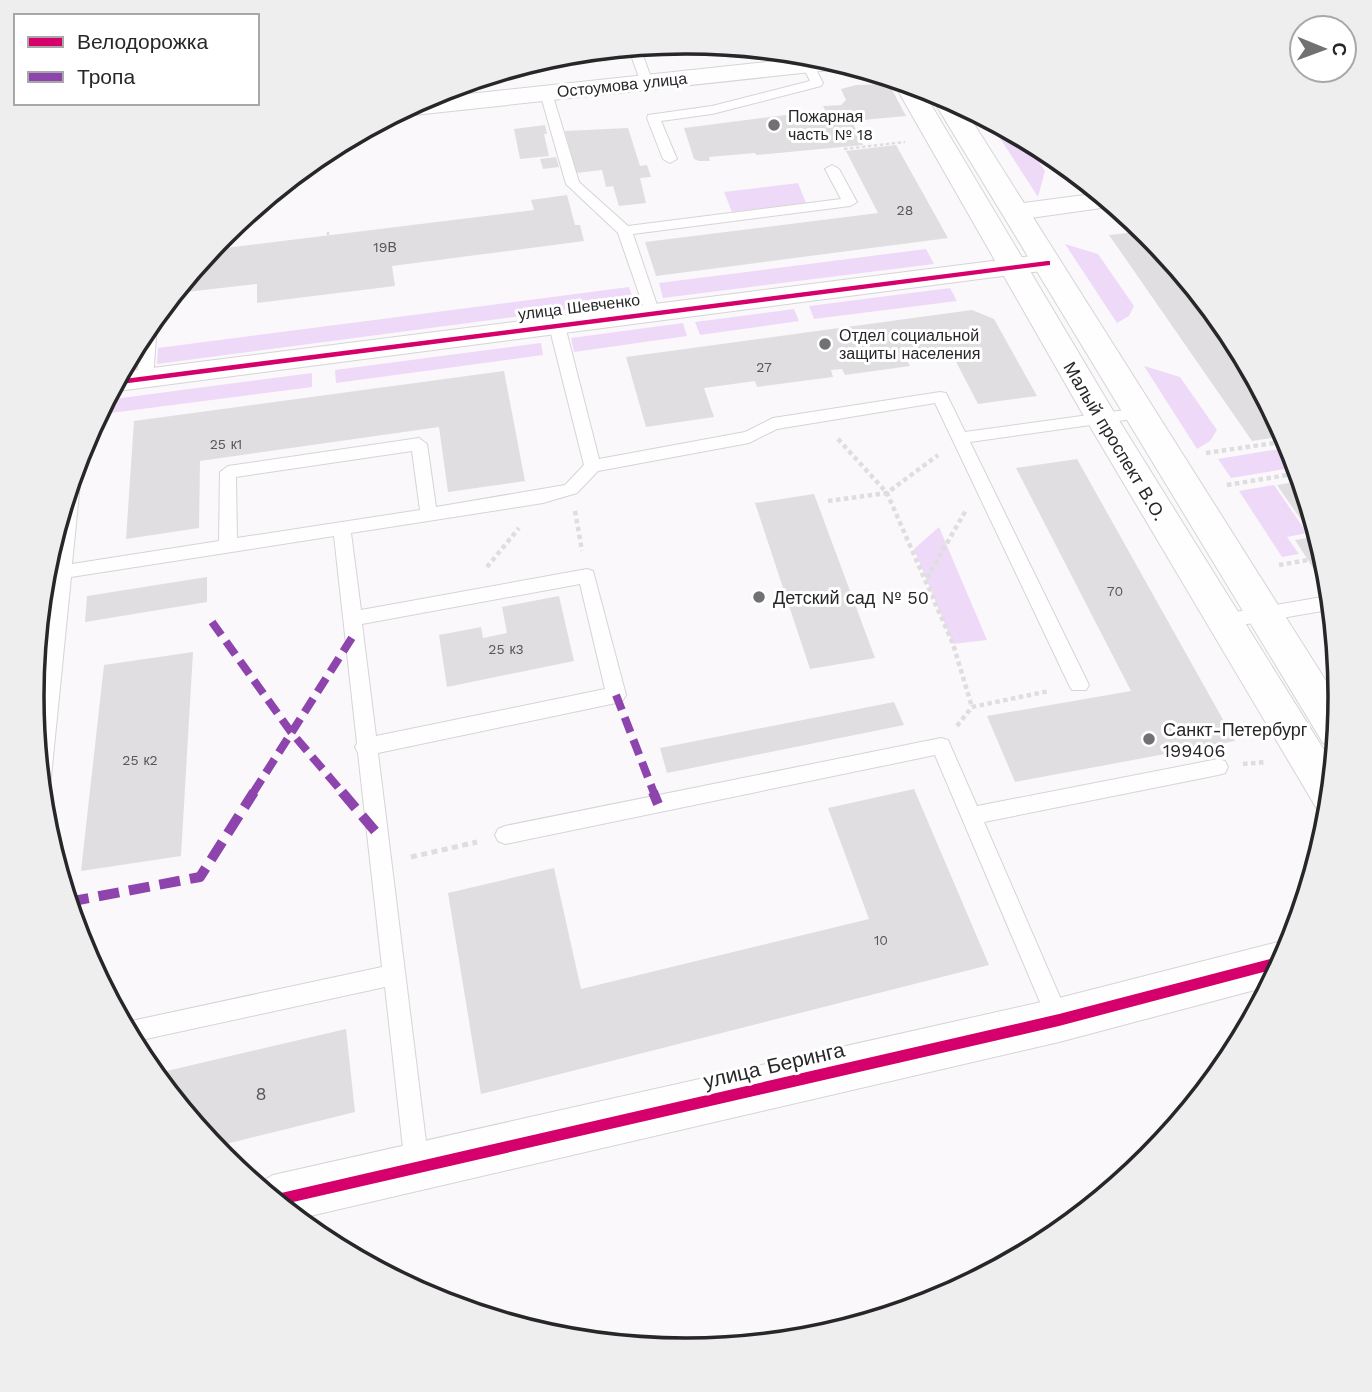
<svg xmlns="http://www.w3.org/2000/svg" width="1372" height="1392" font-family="'Work Sans',sans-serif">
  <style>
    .green { fill: #eedaf8 }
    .building { fill: #e0dee0 }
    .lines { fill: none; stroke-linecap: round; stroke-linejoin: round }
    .service-casing { stroke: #d6d4d6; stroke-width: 2 }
    .minor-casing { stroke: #d6d4d6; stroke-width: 2 }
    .tertiary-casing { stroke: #d6d4d6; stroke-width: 2 }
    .secondary-casing { stroke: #d6d4d6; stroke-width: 2 }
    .path-far2 { stroke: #dedede; stroke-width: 2.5; stroke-dasharray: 3.5 2.5; stroke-linecap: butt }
    .path-far1 { stroke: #dedede; stroke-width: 4.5; stroke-dasharray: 4.5 3.5; stroke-linecap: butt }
    .path { stroke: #dedede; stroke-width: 5; stroke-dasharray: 6 4.5; stroke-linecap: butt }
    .service { fill: #fefefe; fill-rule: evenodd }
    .minor { fill: #fefefe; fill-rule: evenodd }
    .tertiary { fill: #fefefe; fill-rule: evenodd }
    .secondary { fill: #fefefe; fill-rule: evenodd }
    .quiet-far1 { stroke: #8e44ad; stroke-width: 8; stroke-dasharray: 16 8; stroke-linecap: butt }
    .quiet { stroke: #8e44ad; stroke-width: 10; stroke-dasharray: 21 10; stroke-linecap: butt }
    .cycleway-casing { stroke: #fff; stroke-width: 5 }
    .cycleway { fill: #d6006c; fill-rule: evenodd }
    .poi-dot { fill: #717072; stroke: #fff; stroke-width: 2.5 }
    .labels { text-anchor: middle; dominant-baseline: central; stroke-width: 6; stroke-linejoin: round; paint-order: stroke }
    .number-label { font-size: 14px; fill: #575658 }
    .far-street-label { font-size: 16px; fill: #272628; stroke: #fff }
    .far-poi-label { font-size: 16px; fill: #272628; stroke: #fff; text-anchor: start }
    .street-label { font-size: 18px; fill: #272628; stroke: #fff }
    .poi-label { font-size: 18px; fill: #272628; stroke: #fff; text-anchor: start }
    .near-number-label { font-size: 18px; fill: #575658 }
    .near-street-label { font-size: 21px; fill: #272628; stroke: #fff }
    .rim { fill: none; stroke: #272628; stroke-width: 3.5 }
  </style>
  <rect width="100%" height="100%" fill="#faf8fb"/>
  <path class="green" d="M987 118 1023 138 1045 171 1038 197Z
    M798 183 806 203 732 212 724 192Z
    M1065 244 1098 254 1134 306 1129 316 1117 323Z
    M926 249 934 264 663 298 659 283Z
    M629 287 634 301 157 364 158 348Z
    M950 288 957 301 814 319 809 306Z
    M794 309 799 321 700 335 695 322Z
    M683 323 687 336 574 352 571 338Z
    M541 343 543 355 336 383 335 370Z
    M1144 366 1180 377 1217 430 1210 441 1197 449Z
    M312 373V387L103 414 106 400Z
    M1291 447 1297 467 1231 478 1218 459Z
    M1274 485 1307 533 1287 537 1299 554 1282 557 1239 491Z
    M939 527 987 640 953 644 914 549Z"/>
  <path class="building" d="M594 51 598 61 510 70 559 54Z
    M889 84 906 116 852 121 863 145 756 155 755 153 709 157 710 161H699L694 159 684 128 825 110 823 106 841 105 846 100 841 89 856 85Z
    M545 125 547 134H544L549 156 520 159 514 129Z
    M628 128 640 166 647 165 651 177 640 178 646 203 619 206 613 186 606 187 602 170 576 173 565 131Z
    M896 145 948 238 656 276 645 242 878 213 846 151Z
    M556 157 559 167 543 169 540 159Z
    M567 195 575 225H580L584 241 392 266 395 286 257 303V284L186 292V279L209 250 534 210 531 200Z
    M1146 231 1230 333 1285 436 1252 441 1109 235Z
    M972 310 994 319 1037 396 978 404 952 354 907 360 910 366 845 375 842 369 831 370 833 377 757 387 755 381 704 388 714 417 646 427 626 357Z
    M504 371 525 481 448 492 439 427 200 461 199 528 126 539 134 421Z
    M1077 459 1235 741 1015 782 987 716 1131 691 1016 468Z
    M1301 481 1328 569 1330 588H1326L1295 540 1313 537 1277 485Z
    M814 494 875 658 810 669 755 503Z
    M207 577V602L85 622 87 596Z
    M559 596 574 661 447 687 439 635 481 627 483 638 507 633 502 607Z
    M193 652 181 856 81 871 104 665Z
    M894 702 904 725 667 773 660 748Z
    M914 789 989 965 481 1094 448 893 554 868 581 989 869 919 828 808Z
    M346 1029 355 1112 214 1147 154 1074Z"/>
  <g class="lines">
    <defs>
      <path id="service" d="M628 47H640L653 83 651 86 641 83Z
        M808 61 812 62 823 83 821 86 712 114 661 121 677 159 670 163 663 159 647 118 648 115 712 106 810 81 802 65Z
        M546 89 552 93 579 182 628 226 841 199 825 169 832 165 839 169 857 202 850 206 633 234 660 314 657 317H647L618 233 566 184 540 93Z
        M152 320 157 324 153 379 145 384 137 379 141 335Z
        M557 321 565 326 599 459 745 432 773 418 940 392 946 393 965 432 1140 408 1148 413 1140 418 970 442 1089 685 1086 690H1072L1069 685 935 403 777 429 749 443 598 471 577 493 543 503 351 533 361 610 587 569 593 571 626 695 623 700 616 703 378 753 429 1166 426 1175 417 1178 408 1175 405 1166 385 987 132 1042 122 1023 382 967 358 753 355 747 357 743 334 536 71 577 50 787 47 793 41 795 35 736 53 580 43 582 44 568 54 567 60 516 75 468 81 473 72 564 219 541 220 472 228 466 419 438 427 444 436 507 565 485 584 465 549 326ZM412 451 420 510 237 538 236 477ZM580 584 605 689 376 736 362 624Z
        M1328 596 1332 609 1328 610 1224 628 1215 621 1224 614Z
        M941 738 948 740 977 806 1218 759 1225 761 1228 767 1225 773 1218 775 984 822 1070 1020 1067 1028 1059 1031 1051 1028 935 755 505 844 498 841 495 835 498 829 505 826Z"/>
      <path id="minor" d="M822 56 849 65 839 69 405 116 396 113 422 99Z
        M1100 193 1116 206 1016 220 1006 218 1002 212 1006 206 1016 204Z
        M1282 941 1291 945 1270 986 1059 1042 297 1219 255 1185 273 1175 1059 998Z"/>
      <path id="tertiary" d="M1047 254 1057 257 1061 263 1057 269 110 392 121 372Z"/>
      <path id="secondary" d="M895 79 920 86 1115 414 1334 766 1329 814 1317 809 1085 418 893 82Z
        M934 90 962 105 1340 703 1335 748 1323 743 930 95Z"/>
    </defs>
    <use href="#service" class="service-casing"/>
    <use href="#minor" class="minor-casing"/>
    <use href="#tertiary" class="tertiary-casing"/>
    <use href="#secondary" class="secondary-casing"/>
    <path class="path-far2" d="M602 50 606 62
      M844 149 905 142
      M328 232V235"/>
    <path class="path-far1" d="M838 439 887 493 953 644 972 707
      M1206 453 1288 441
      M1227 485 1299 473
      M828 501 887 493 938 455
      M575 511 582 551
      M1279 565 1308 560
      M487 567 519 528
      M927 578 966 510
      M957 726 972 707 1049 691
      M1243 764 1266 762"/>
    <path class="path" d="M411 857 477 842"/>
    <use href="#service" class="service"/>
    <use href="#minor" class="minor"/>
    <use href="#tertiary" class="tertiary"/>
    <use href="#secondary" class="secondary"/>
    <path class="quiet-far1" d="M212 622 291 732 343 793
      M616 695 654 793
      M253 793 353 636"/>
    <path class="quiet" d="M342 792 375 831
      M653 792 658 804
      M68 902 200 877 254 792"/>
    <defs>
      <path id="cycleway" d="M1047 261H1050V265L113 385 116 380Z
        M1282 956 1285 957 1279 968 1059 1026 280 1205 268 1196 1059 1014Z"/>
    </defs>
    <use href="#cycleway" class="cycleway-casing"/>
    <use href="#cycleway" class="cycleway"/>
  </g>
  <g class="poi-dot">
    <circle cx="774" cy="125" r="7"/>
    <circle cx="825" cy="344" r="7"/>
    <circle cx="759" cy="597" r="7"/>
    <circle cx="1149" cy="739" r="7"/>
  </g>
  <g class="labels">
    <g class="number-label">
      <text x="905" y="210">28</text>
      <text x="385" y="247">19В</text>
      <text x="764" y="367">27</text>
      <text x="226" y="444">25 к1</text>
      <text x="1115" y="591">70</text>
      <text x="506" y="649">25 к3</text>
      <text x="140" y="760">25 к2</text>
      <text x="881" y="940">10</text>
    </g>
    <g class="far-street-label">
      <text transform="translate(622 85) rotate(-6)">Остоумова улица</text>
      <text transform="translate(579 307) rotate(-7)">улица Шевченко</text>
    </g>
    <g class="far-poi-label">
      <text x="788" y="116">Пожарная<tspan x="788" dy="18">часть № 18</tspan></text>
      <text x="839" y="335">Отдел социальной<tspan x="839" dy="18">защиты населения</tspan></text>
    </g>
    <g class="street-label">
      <text transform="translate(1115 441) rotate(59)">Малый проспект В.О.</text>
    </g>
    <g class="poi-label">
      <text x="773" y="597">Детский сад № 50</text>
      <text x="1163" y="729">Санкт-Петербург<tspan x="1163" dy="21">199406</tspan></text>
    </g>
    <g class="near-number-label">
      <text x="261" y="1093">8</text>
    </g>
    <g class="near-street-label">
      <text transform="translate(774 1065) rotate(-13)">улица Беринга</text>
    </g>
  </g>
  <path d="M0 0H1372V1392H0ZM44 696a642 642 0 1 1 1284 0a642 642 0 1 1-1284 0Z" fill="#eee" fill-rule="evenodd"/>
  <path class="rim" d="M44 696a642 642 0 1 1 1284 0a642 642 0 1 1-1284 0Z"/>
  <rect x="14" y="14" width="245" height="91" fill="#ffffff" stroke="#a9a8a9" stroke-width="2"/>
  <rect x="28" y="37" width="35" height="10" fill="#d6006c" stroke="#a9a8a9" stroke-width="2"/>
  <text x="77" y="49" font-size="21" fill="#272628">Велодорожка</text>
  <rect x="28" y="72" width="35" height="10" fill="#8e44ad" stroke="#a9a8a9" stroke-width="2"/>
  <text x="77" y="84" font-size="21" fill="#272628">Тропа</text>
  <g transform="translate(1323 49) rotate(91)"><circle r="33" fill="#ffffff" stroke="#a9a8a9" stroke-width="2"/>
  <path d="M0-5L12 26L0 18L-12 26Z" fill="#717072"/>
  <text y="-10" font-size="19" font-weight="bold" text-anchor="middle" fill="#272628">С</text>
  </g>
</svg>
